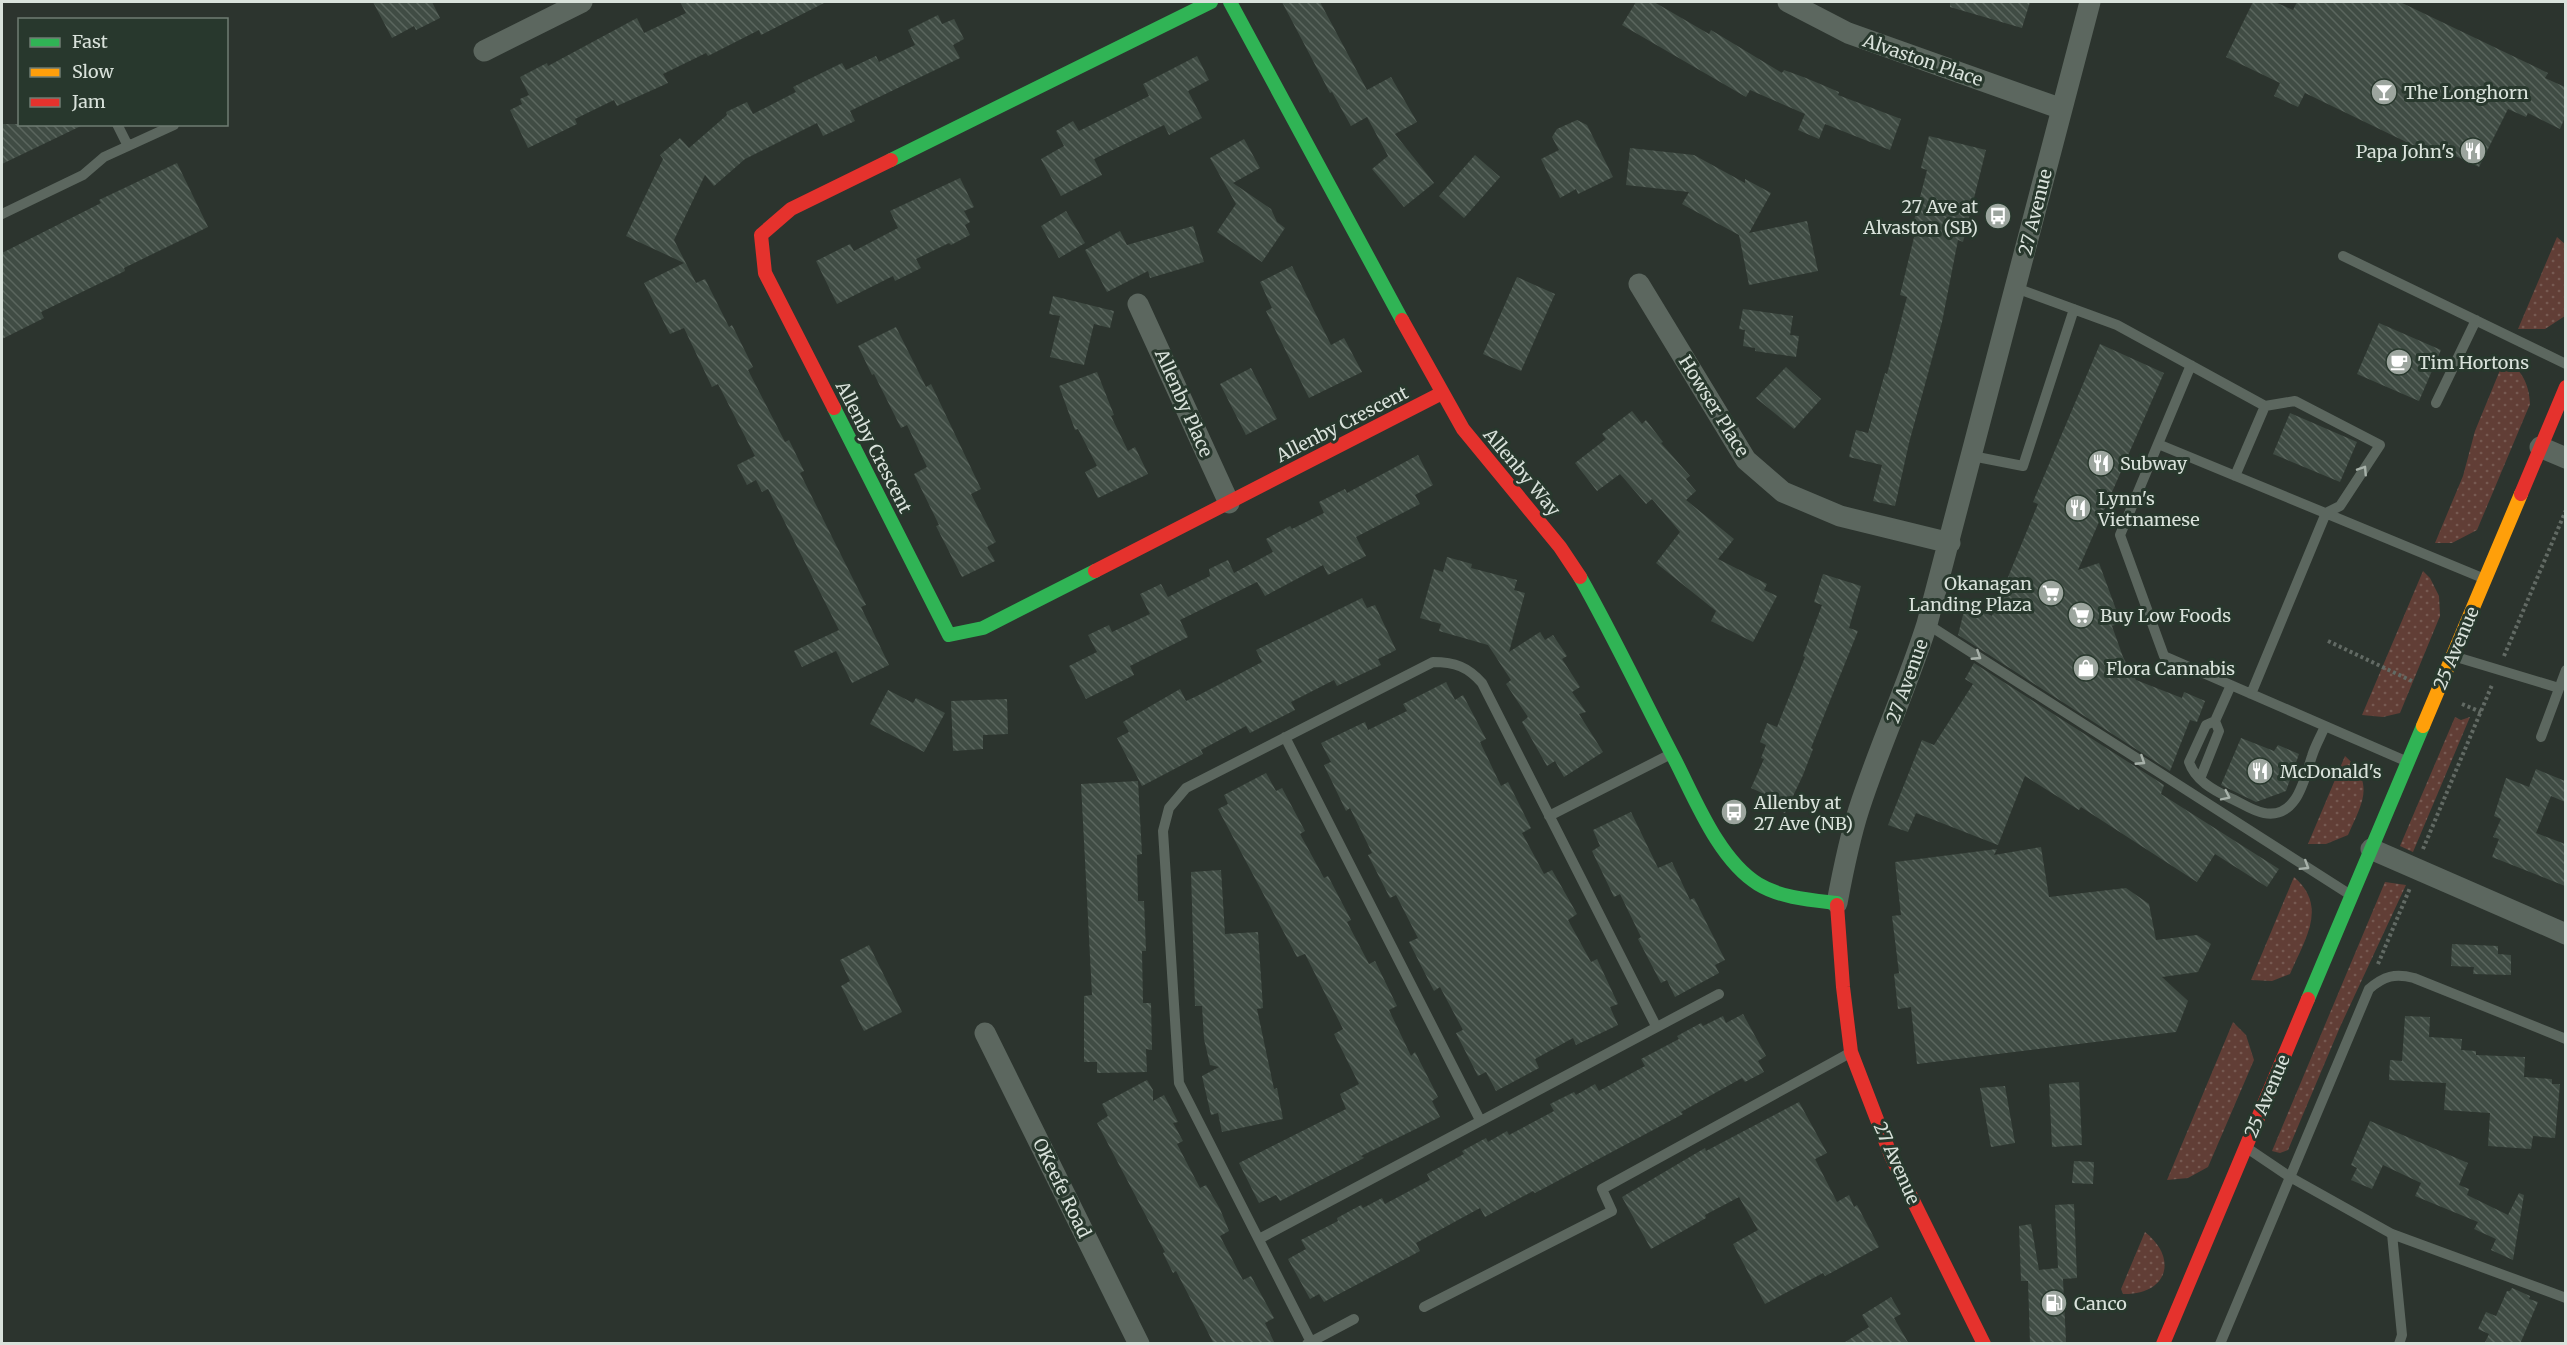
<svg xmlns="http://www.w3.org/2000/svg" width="2567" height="1345" font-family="Merriweather,serif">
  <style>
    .grass { fill: url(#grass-dots) }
    .building { fill: url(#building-back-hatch) }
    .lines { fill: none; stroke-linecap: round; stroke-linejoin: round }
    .path { stroke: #626a64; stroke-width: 4; stroke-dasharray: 3 3; stroke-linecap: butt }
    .lane { stroke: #5c675f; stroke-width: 10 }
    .street { stroke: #5c675f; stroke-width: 21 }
    .fast { stroke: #30b455; stroke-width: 14 }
    .slow { stroke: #ff9f0a; stroke-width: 14 }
    .jam { stroke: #e5322d; stroke-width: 14 }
    .oneway { stroke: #a7b1a9 }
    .labels { text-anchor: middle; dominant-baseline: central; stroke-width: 6; stroke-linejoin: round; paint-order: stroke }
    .street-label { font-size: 18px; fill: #d9e2db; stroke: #28382d }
    .poi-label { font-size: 18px; fill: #d9e2db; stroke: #28382d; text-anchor: start }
  </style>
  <defs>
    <pattern id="grass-dots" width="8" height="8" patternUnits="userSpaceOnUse" patternTransform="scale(1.5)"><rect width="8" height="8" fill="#613e36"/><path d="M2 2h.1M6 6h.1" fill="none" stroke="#775a52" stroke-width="1.8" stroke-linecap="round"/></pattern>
    <pattern id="building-back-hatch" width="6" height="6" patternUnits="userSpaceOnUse" patternTransform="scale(1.5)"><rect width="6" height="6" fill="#404c44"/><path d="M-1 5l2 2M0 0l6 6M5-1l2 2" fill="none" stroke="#5b665e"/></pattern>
  </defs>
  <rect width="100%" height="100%" fill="#2c342e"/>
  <path class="grass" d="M2557 237 2565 244V316L2545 329H2518Z
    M2505 358C2522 371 2529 383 2530 404L2477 530 2452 543H2435L2463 476 2475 431Z
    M2423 571 2430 578 2439 596 2440 616 2400 713 2383 717 2362 715Z
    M2455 717 2461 720 2470 717 2413 852 2400 846Z
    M2345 756C2376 784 2362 803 2348 835L2326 844H2308Z
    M2294 877C2329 907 2304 940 2290 974L2272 981 2251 980Z
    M2385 882 2406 885 2340 1027 2288 1150 2280 1153 2272 1151Z
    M2233 1022 2246 1035 2254 1060 2208 1167 2188 1178 2167 1180Z
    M2145 1232C2179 1259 2167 1295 2123 1294L2121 1289Z"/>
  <path class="building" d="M373 2H432L440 18 416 30 414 26 392 38Z
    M680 2H826L761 35 759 30 708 56 706 53 663 74 668 83 617 106 614 100 575 119 577 124 528 148 510 110 522 104 520 99 529 95 520 77 547 63 548 66 637 18 644 33 686 13Z
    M1282 2H1320L1367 90 1391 77 1417 122 1395 134 1434 183 1404 207 1372 169 1388 156 1367 117 1351 126 1332 92 1330 93Z
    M1636 2H1654L1709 34 1711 30 1782 73 1784 70 1806 78 1839 92 1838 95 1901 119 1890 150 1825 124 1819 139 1798 130 1805 114 1750 90 1746 97 1622 25Z
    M1950 2H2030L2022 28 1950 7Z
    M2253 2H2275L2293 10 2297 2H2400L2548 73 2545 78 2565 87V117L2560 129 2528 113 2526 117 2508 109 2479 167 2432 145 2429 153 2305 93 2298 107 2274 96 2280 83 2226 57Z
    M938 15 942 24 954 19 964 39 953 45 960 58 850 111 855 121 823 136 817 123 745 159 714 186 705 175 674 240 696 283 705 279 729 327 732 325 753 367 748 370 785 442 789 440 804 471 800 473 866 605 861 607 889 665 852 683 836 651 802 667 794 651 839 630 768 489 762 492 756 480 747 485 737 465 755 456 718 384 712 387 684 328 670 334 644 283 684 263 626 236 663 159 660 155 680 138 689 148 727 115 726 112 747 102 753 114 796 92 793 87 842 63 846 70 876 56 879 62 915 45 908 30Z
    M1197 56 1209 80 1188 91 1202 118 1169 135 1164 125 1094 159 1102 175 1061 196 1041 159 1064 146 1056 131 1073 121 1079 131 1149 96 1143 84Z
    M1577 120 1587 125 1613 177 1578 194 1576 189 1560 198 1541 159 1559 150 1552 137 1557 129Z
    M2 124H85L2 164Z
    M1929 136 1986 150 1963 242 1958 240 1942 322 1909 443 1895 506 1873 501 1882 465 1849 457 1856 430 1868 433 1885 373 1887 374 1907 297 1900 295 1916 229 1912 228 1927 170 1921 168Z
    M1244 139 1260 168 1233 183 1271 209 1277 222 1285 228 1262 262 1217 232 1236 204 1210 158Z
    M1630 148 1694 155 1745 183V179L1771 193 1749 233 1807 221 1818 271 1749 285 1739 235 1682 204 1689 192 1626 185Z
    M1475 155 1500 177 1464 218 1439 196Z
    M177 163 208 227 124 268 125 271 41 312 44 318 2 339V253L101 203 99 200Z
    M960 178 974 207 964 211 970 222 965 225 970 235 951 245 949 243 916 259 921 268 895 281 893 276 837 304 816 261 850 244 854 251 898 228 890 211Z
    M1066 211 1085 243 1059 258 1041 226Z
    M1193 226 1204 262 1150 278 1148 271 1107 292 1085 250 1120 231 1127 245Z
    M1292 266 1331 345 1344 338 1362 372 1309 398 1266 311 1272 308 1260 282Z
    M1517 277 1555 294 1521 371 1483 354Z
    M1053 296 1114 311 1110 328 1094 324 1084 365 1050 357 1060 316 1049 314Z
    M1743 309 1793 316 1790 335 1799 336 1796 357 1755 351V348L1743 346 1745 330 1739 329Z
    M2379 323 2441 350 2419 401 2357 374Z
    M896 327 926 387 931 384 981 489 971 494 996 542 987 547 995 561 962 577 936 526 939 525 914 474 927 467 907 425 901 428 874 374 872 375 858 346Z
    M2100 344 2164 373 2078 570 2099 563 2121 623 2112 626 2123 657 2136 680 2182 698 2184 692 2205 701 2197 722 2190 720 2170 771 1958 635 1966 603 1992 616 2038 504 2033 502Z
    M1786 367 1821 399 1794 429 1756 398Z
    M1251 368 1277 419 1246 435 1220 384Z
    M1097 372 1114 415 1111 416 1128 451 1135 447 1148 474 1098 498 1085 472 1097 466 1078 429 1075 430 1059 386Z
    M1632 411 1642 424 1646 420 1663 442 1661 443 1690 476 1686 479 1696 491 1686 500 1734 539 1718 559 1767 584 1764 590 1777 596 1753 642 1711 621 1716 611 1656 563 1680 532 1652 499 1646 504 1620 474 1597 491 1575 463 1606 439 1602 434Z
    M2290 413 2357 442 2340 482 2273 454Z
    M1418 455 1433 485 1415 495 1420 504 1356 537 1366 556 1328 575 1323 565 1265 596 1257 582 1180 620 1188 637 1130 666 1134 675 1086 699 1069 666 1097 652 1088 635 1109 625 1112 632 1150 614 1140 594 1161 584 1168 597 1210 576 1209 569 1228 560 1234 573 1273 552 1266 539 1290 526 1292 529 1324 513 1319 502 1345 489 1347 493Z
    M1447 557 1472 564 1471 568 1517 580 1514 590 1525 593 1509 652 1540 632 1545 640 1553 635 1567 656 1562 659 1580 687 1572 692 1586 712 1579 714 1603 752 1564 777 1555 761 1547 766 1522 722 1528 717 1506 684 1511 680 1488 645 1439 631 1441 624 1420 618 1434 569 1443 572Z
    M1823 574 1861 586 1849 628 1858 631 1811 748 1813 749 1803 775 1785 813 1767 805 1771 797 1751 788 1764 759 1761 758 1766 745 1760 742 1767 723 1777 727 1805 657 1803 656 1822 605 1814 602Z
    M1362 598 1367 608 1375 605 1396 650 1378 659 1381 665 1337 686 1334 680 1291 702 1295 710 1250 733 1246 726 1201 750 1203 754 1142 786 1117 738 1129 732 1123 722 1180 689 1186 701 1197 696 1262 662 1256 650Z
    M1974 663 2164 785 2161 794 2279 869 2267 887 2215 854 2197 882 2081 807 2079 810 2025 776 1998 845 1916 813 1908 832 1888 825 1922 740 1934 745 1973 684 1965 679Z
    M1446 682 1455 700 1463 695 1486 739 1480 742 1501 786 1508 782 1531 828 1522 833 1544 874 1552 870 1577 914 1568 920 1591 962 1597 959 1618 1004 1610 1007 1618 1025 1576 1045 1573 1038 1535 1059 1539 1068 1496 1091 1486 1072 1478 1076 1456 1033 1463 1030 1440 987 1434 991 1409 942 1418 938 1396 895 1390 898 1368 855 1372 853 1350 808 1346 811 1324 765 1331 762 1321 743 1365 722 1368 730 1407 711 1403 704Z
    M888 690 913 703 916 698 945 713 924 752 870 724Z
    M1007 699 1008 734 983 735V749L953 751 951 701Z
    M2241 738 2274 751 2278 745 2299 754 2286 791 2256 802 2221 785Z
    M2536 769 2565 781V802L2551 796 2536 833 2565 844V886L2492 857 2499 839 2493 837 2501 819 2494 816 2506 778 2529 787Z
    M1266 773 1276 791 1282 788 1305 831 1300 834 1324 878 1328 876 1351 920 1347 922 1369 964 1375 961 1397 1006 1389 1010 1411 1056 1415 1052 1438 1097 1432 1101 1440 1117 1361 1156 1364 1158 1280 1201 1276 1195 1259 1203 1239 1163 1346 1109 1340 1094 1359 1084 1334 1034 1343 1029 1305 954 1297 957 1218 809 1228 804 1224 795Z
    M1138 781 1142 854 1137 855 1138 901H1144L1146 951H1142L1143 1003H1151L1152 1050 1146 1049 1147 1072 1097 1073V1062H1084V996L1092 995 1081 784Z
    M1631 812 1658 868 1672 862 1690 900 1694 898 1725 960 1715 965 1719 973 1675 997 1667 980 1661 983 1638 939 1641 937 1620 894 1614 897 1592 851 1600 846 1593 830Z
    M2041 847 2049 897 2126 888 2149 904 2156 940 2197 935 2211 944 2198 972 2162 977 2188 1001 2176 1032 1917 1064 1911 1007 1898 1009 1894 974 1899 973 1892 916 1901 915 1895 862 1997 849 1994 855Z
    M1221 870 1225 934 1258 932 1263 1008 1257 1009 1274 1089 1277 1088 1283 1119 1222 1132 1218 1113 1211 1115 1202 1076 1219 1067 1210 1065 1204 1039 1202 1006H1195L1191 872Z
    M2452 944 2498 946V954L2511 955V975L2473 974 2474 967 2451 966Z
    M869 945 902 1012 864 1031 841 986 850 981 840 960Z
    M1743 1014 1766 1056 1758 1061 1764 1072 1745 1082 1742 1078 1681 1112 1683 1114 1535 1193 1533 1191 1485 1217 1480 1208 1416 1243 1420 1251 1324 1302 1319 1294 1310 1299 1288 1259 1306 1249 1301 1240 1338 1221 1337 1218 1361 1205 1363 1208 1382 1198 1385 1204 1430 1180 1427 1174 1464 1154 1462 1151 1486 1138 1488 1142 1507 1131 1509 1135 1554 1111 1550 1104 1574 1092 1576 1095 1595 1084 1599 1091 1645 1066 1641 1059 1679 1039 1677 1036 1701 1023 1703 1026 1723 1016 1726 1023Z
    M2405 1016 2430 1017 2429 1037 2462 1039 2461 1050 2476 1051V1055L2525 1057 2524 1077 2552 1079V1084H2560L2555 1138 2533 1136 2531 1149 2488 1146 2490 1113 2444 1110 2446 1083 2389 1080 2390 1060 2402 1061Z
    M1147 1080 1153 1090V1101L1164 1095 1178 1122 1173 1123 1183 1141 1177 1144 1200 1188 1206 1185 1220 1209 1229 1231 1220 1236 1243 1280 1251 1276 1274 1318 1265 1323 1275 1344H1214L1176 1271 1173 1273 1163 1253 1165 1252 1097 1123 1108 1116 1102 1104Z
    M2079 1082 2082 1145 2052 1147 2049 1084Z
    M2005 1086 2015 1143 1991 1147 1980 1088Z
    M1799 1102 1827 1153 1815 1159 1837 1202 1849 1195 1854 1207 1857 1205 1879 1247 1825 1276 1823 1273 1765 1304 1733 1244 1758 1230 1739 1197 1705 1215 1706 1218 1651 1249 1622 1197 1705 1148 1706 1151Z
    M2370 1121 2468 1163 2459 1185 2469 1189 2467 1195 2508 1215 2519 1193 2524 1195 2513 1260 2491 1250 2496 1239 2474 1229 2478 1222 2415 1196 2421 1183 2383 1165 2372 1189 2351 1180 2357 1168 2351 1165Z
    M2074 1161 2094 1162 2093 1184 2072 1183Z
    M2074 1204 2077 1278 2063 1279 2066 1342 2030 1344 2028 1281H2021L2019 1226 2031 1224 2039 1270 2058 1268 2055 1205Z
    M2512 1288 2530 1296 2529 1299 2538 1302 2520 1344H2484L2489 1334 2478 1329 2486 1312 2496 1316 2507 1291H2510Z
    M1891 1297 1901 1314 1894 1318 1909 1344H1842L1869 1327 1862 1315Z"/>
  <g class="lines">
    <path class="path" d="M2328 641 2414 682
      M2504 656 2566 510
      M2462 704 2481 712
      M2423 849 2492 685
      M2378 964 2410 888"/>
    <path class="lane" d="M117 124 128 146
      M2 214 83 175 104 157 174 125
      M2343 256 2566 364
      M2016 288 2117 325 2265 406 2235 476
      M2191 365 2120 535 2164 656 2408 762
      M2436 403 2476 320
      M2158 444 2485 579
      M1972 456 2023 466 2074 309
      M1927 624 2349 894
      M2453 656 2559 688
      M2231 685 2215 721 2206 725 2189 762C2195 780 2213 790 2230 798 2240 802 2252 811 2264 813 2297 819 2304 780 2312 756 2315 746 2321 736 2325 726
      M2251 694 2326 513 2340 506 2380 445 2295 401 2265 406
      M1285 737 1480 1120
      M2541 737 2566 670
      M2200 779 2219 731 2215 721
      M1549 816 1669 755
      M2247 1148 2290 1177 2392 1234 2566 1298
      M2392 1234 2402 1335 2399 1344
      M1259 1239 1719 994
      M1424 1307 1612 1211 1602 1189 1848 1054
      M1311 1342 1179 1083 1163 831 1169 808 1186 788 1433 662C1455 662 1468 667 1482 683L1656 1026
      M1307 1344 1354 1319
      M2220 1344 2369 989C2384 976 2395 973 2414 978L2566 1039"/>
    <path class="street" d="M1788 2 1848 33 2062 109
      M484 51 582 2
      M1639 284 1746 460 1783 492 1840 516 1950 543
      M1138 304 1229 503
      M2540 447 2566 458
      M2371 849 2566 934
      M1837 903C1843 871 1849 840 1859 809 1879 747 1907 687 1927 624L2090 2
      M985 1033 1139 1344"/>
    <path class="fast" d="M1230 2 1402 320
      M891 160 1211 2
      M834 408 949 635 983 628 1095 571
      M1580 577C1614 637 1643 699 1675 760 1695 799 1719 860 1758 884 1781 898 1810 900 1837 903V905
      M2308 999 2423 726"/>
    <path class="slow" d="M2423 726 2521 494"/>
    <path class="jam" d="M1402 320 1463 429 1560 547 1580 577
      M834 408 765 273 761 235 791 209 891 160
      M2521 494 2566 387
      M1095 571 1442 393
      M1837 905 1843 987 1851 1052 1891 1156 1984 1344
      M2163 1344 2308 999"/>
  </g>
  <defs><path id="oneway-chevron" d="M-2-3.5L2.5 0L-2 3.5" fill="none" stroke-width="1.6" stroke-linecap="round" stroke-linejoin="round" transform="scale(1.5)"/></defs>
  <g class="oneway">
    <use href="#oneway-chevron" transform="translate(2363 470) rotate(-57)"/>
    <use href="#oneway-chevron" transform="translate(1977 656) rotate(33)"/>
    <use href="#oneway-chevron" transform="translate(2141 761) rotate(33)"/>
    <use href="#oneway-chevron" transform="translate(2226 796) rotate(26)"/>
    <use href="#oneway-chevron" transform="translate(2305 866) rotate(32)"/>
  </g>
  <defs>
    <symbol id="bar-disc" viewBox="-11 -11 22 22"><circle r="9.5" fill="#9ca59e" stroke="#28382d"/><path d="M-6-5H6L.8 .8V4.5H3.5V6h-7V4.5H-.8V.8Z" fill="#fff"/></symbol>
    <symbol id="restaurant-disc" viewBox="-11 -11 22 22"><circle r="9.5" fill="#9ca59e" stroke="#28382d"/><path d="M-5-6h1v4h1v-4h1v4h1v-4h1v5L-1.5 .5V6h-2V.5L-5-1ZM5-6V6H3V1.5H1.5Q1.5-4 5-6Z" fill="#fff"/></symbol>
    <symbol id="bus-disc" viewBox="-11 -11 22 22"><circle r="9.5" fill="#9ca59e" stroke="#28382d"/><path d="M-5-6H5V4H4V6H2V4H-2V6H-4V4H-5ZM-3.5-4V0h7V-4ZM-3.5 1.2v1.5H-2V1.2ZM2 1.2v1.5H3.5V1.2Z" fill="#fff"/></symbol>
    <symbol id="cafe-disc" viewBox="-11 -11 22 22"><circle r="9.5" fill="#9ca59e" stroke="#28382d"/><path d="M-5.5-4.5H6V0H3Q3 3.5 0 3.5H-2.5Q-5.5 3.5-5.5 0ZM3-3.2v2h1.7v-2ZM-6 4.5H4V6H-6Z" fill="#fff"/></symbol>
    <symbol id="supermarket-disc" viewBox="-11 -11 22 22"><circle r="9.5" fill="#9ca59e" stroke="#28382d"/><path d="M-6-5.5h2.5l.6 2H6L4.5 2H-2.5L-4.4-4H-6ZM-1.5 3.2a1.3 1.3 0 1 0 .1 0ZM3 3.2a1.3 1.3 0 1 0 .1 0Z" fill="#fff"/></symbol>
    <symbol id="shop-disc" viewBox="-11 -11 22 22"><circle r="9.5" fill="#9ca59e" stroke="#28382d"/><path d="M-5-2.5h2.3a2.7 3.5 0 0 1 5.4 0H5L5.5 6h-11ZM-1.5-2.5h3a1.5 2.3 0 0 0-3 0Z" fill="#fff"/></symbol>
    <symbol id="fuel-disc" viewBox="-11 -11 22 22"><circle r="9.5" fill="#9ca59e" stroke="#28382d"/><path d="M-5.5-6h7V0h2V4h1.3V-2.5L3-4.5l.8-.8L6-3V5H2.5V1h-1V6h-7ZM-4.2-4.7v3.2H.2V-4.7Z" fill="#fff"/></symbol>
  </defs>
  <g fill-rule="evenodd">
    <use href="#bar-disc" x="2369" y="77" width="30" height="30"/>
    <use href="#restaurant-disc" x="2458" y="136" width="30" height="30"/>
    <use href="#bus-disc" x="1983" y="201" width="30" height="30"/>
    <use href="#cafe-disc" x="2384" y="347" width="30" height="30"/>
    <use href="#restaurant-disc" x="2086" y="448" width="30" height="30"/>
    <use href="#restaurant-disc" x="2063" y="493" width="30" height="30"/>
    <use href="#supermarket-disc" x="2036" y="578" width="30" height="30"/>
    <use href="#supermarket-disc" x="2066" y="600" width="30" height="30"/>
    <use href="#shop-disc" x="2071" y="653" width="30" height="30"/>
    <use href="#restaurant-disc" x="2245" y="756" width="30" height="30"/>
    <use href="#bus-disc" x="1719" y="797" width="30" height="30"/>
    <use href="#fuel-disc" x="2039" y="1288" width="30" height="30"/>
  </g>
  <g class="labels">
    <g class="street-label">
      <text transform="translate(1923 60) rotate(19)">Alvaston Place</text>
      <text transform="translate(2035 212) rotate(-76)">27 Avenue</text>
      <text transform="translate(1184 403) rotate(66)">Allenby Place</text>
      <text transform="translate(1714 406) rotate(58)">Howser Place</text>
      <text transform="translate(1342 424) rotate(-27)">Allenby Crescent</text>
      <text transform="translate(874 447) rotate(63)">Allenby Crescent</text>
      <text transform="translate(1522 472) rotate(50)">Allenby Way</text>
      <text transform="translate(2456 648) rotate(-67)">25 Avenue</text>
      <text transform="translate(1907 681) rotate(-70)">27 Avenue</text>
      <text transform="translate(2267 1096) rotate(-67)">25 Avenue</text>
      <text transform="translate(1897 1163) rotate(66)">27 Avenue</text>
      <text transform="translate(1062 1188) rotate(64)">OKeefe Road</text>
    </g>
    <g class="poi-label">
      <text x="2404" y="92">The Longhorn</text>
      <text x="2454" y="151" text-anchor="end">Papa John's</text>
      <text x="1978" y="206" text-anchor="end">27 Ave at<tspan x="1978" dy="21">Alvaston (SB)</tspan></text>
      <text x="2418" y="362">Tim Hortons</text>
      <text x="2120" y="463">Subway</text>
      <text x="2098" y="498">Lynn's<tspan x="2098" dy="21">Vietnamese</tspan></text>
      <text x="2032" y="583" text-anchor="end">Okanagan<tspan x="2032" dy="21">Landing Plaza</tspan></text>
      <text x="2100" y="615">Buy Low Foods</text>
      <text x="2106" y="668">Flora Cannabis</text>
      <text x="2280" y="771">McDonald's</text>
      <text x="1754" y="802">Allenby at<tspan x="1754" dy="21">27 Ave (NB)</tspan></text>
      <text x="2074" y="1303">Canco</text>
    </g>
  </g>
  <rect width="2567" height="1345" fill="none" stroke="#d9e2db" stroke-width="6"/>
  <rect x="18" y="18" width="210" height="108" fill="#28382d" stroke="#6f7c73" stroke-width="1.5"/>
  <rect x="30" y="38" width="30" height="9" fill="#30b455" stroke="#6f7c73" stroke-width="1.5"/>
  <text x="72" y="48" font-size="18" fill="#d9e2db">Fast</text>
  <rect x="30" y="68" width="30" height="9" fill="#ff9f0a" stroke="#6f7c73" stroke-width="1.5"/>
  <text x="72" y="78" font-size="18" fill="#d9e2db">Slow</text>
  <rect x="30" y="98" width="30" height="9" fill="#e5322d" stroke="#6f7c73" stroke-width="1.5"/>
  <text x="72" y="108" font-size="18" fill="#d9e2db">Jam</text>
</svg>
